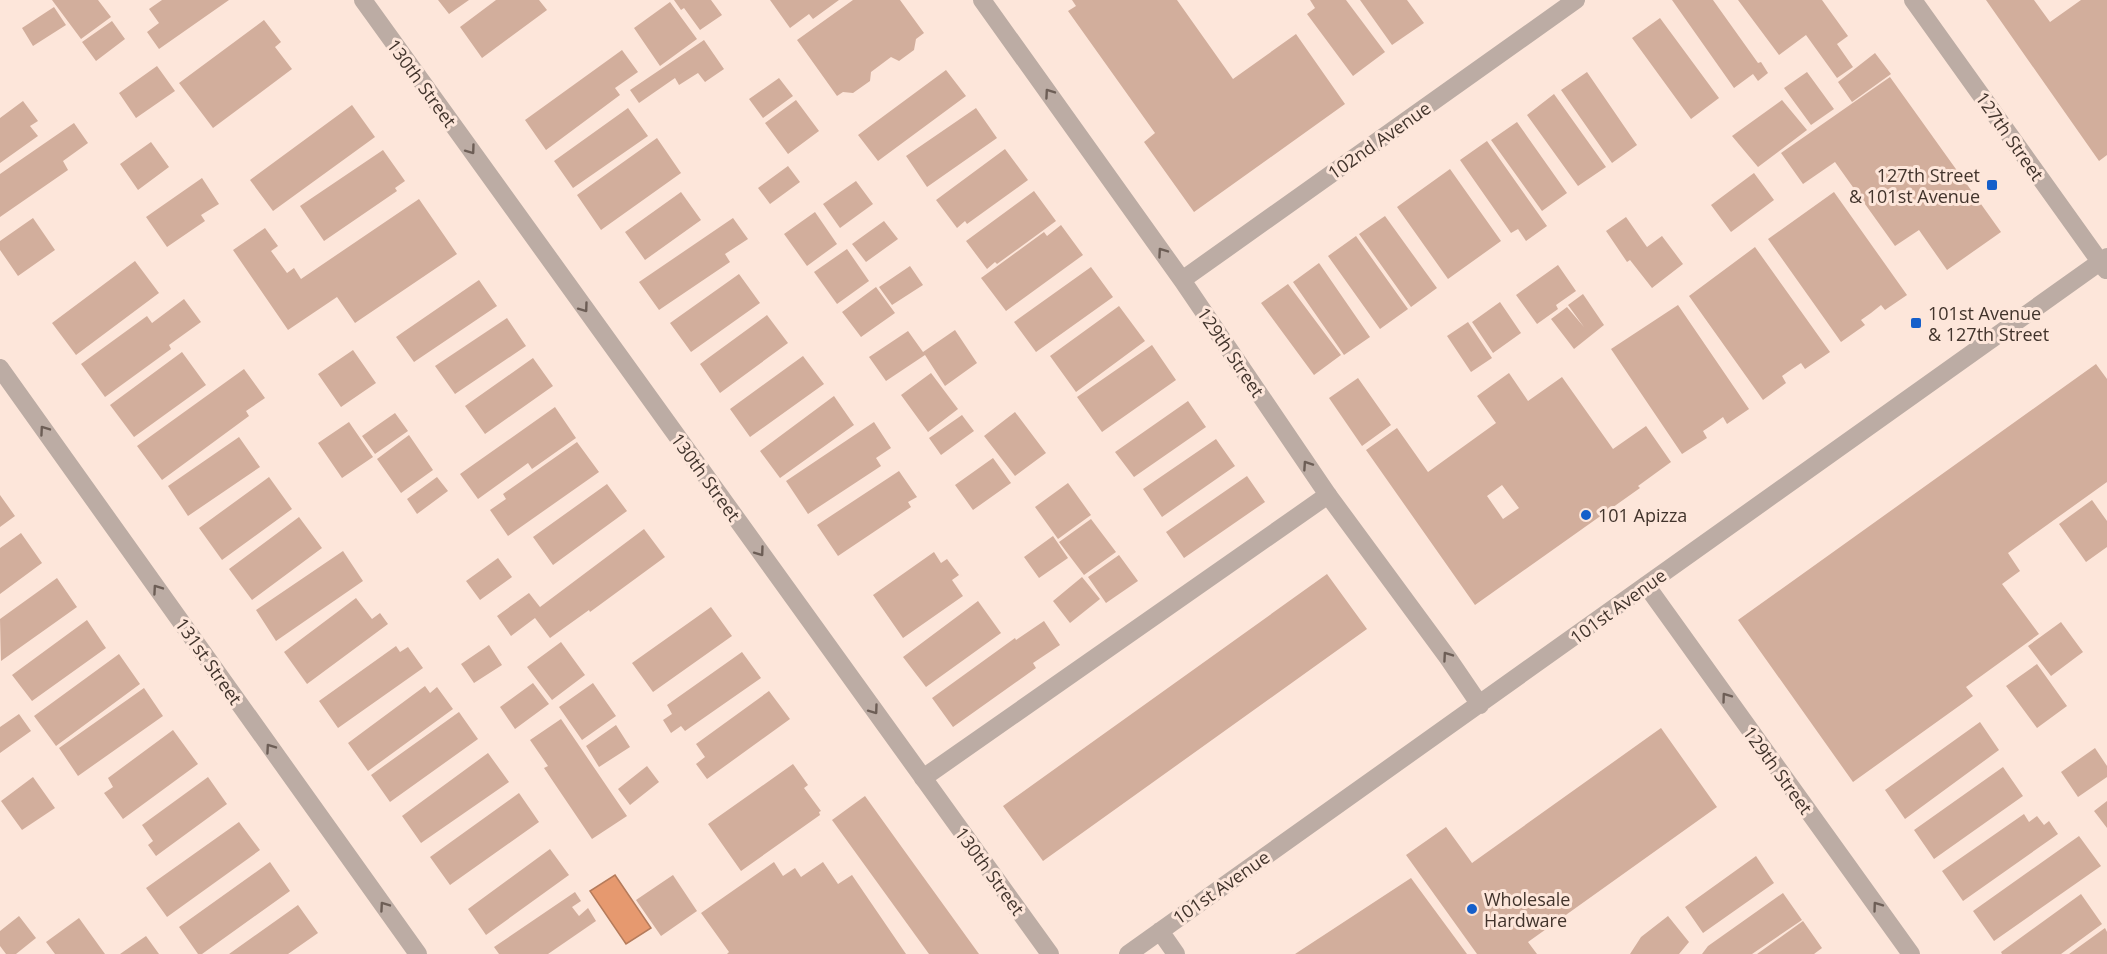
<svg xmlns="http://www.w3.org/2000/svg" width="2107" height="954" font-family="'Open Sans',sans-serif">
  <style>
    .water { fill: #e6996f; stroke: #b57b5b; stroke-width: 1.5 }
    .building { fill: #d2ae9c; fill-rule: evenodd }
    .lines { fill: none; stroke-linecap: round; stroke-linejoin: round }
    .service { stroke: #bcaca4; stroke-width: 18 }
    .minor { stroke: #bcaca4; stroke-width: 18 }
    .oneway { stroke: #6d5e56 }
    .poi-dot { fill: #155fca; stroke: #fde6da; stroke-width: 2 }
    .labels { text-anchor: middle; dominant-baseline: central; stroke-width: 6; stroke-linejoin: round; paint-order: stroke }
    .street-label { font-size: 18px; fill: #42342c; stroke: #fde6da }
    .poi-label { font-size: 18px; fill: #42342c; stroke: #fde6da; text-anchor: start }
  </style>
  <rect width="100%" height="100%" fill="#fde6da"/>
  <path class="water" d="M615 875 651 928 626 944 590 891Z"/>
  <path class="building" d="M52 0H98L111 17 81 39Z
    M162 0H229L159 49 147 32 159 23 149 9Z
    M438 0H469L449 14Z
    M496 0H539L547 10 482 58 460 27Z
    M674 0H711L722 15 700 30 684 8 681 10Z
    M770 0H839L813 19 809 14 790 28Z
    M853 0H900L924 33 916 39 914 50 899 61 891 57 871 72 870 81 853 93 843 92 837 96 797 40Z
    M1072 0H1177L1233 79 1296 34 1345 104 1194 212 1144 142 1155 133 1068 11 1076 6Z
    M1310 0H1346L1385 52 1353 76 1307 14 1315 8Z
    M1360 0H1407L1424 23 1392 45Z
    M1672 0H1713L1758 63 1761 62 1768 73 1758 81 1753 74 1734 88Z
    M1738 0H1822L1848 36 1837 44 1853 67 1837 78 1806 35 1779 55Z
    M1986 0H2034L2050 22 2081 0H2107V155L2099 161Z
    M670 2 697 39 660 66 634 28Z
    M54 7 66 25 33 46 22 28Z
    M1660 18 1719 98 1691 119 1632 38Z
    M264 20 281 42 275 47 292 69 213 128 179 83Z
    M112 21 125 39 96 61 82 42Z
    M704 40 724 69 705 82 698 73 679 85 675 78 639 103 630 90Z
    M622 50 638 72 615 88 620 95 546 150 525 120Z
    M1875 53 1891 74 1852 102 1838 82Z
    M157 66 175 91 136 118 119 93Z
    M946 70 966 96 878 161 858 135Z
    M1587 72 1637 145 1612 163 1561 90Z
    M1807 72 1834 109 1811 125 1784 88Z
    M1890 77 2001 232 1947 270 1919 230 1895 246 1835 162 1803 184 1781 153Z
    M779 78 793 96 763 118 749 99Z
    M1554 94 1606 167 1578 186 1527 115Z
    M796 100 819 131 788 154 765 123Z
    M1782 100 1807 130 1758 167 1732 136Z
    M23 101 38 121 30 126 38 136 0 163V118Z
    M352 105 375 137 273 211 250 180Z
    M628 108 648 136 573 188 554 161Z
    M976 108 997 138 927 187 906 156Z
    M1517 122 1567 193 1542 211 1491 140Z
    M74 123 88 143 63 161 68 170 0 217V174Z
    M657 138 681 173 601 230 577 195Z
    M1487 141 1547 226 1526 241 1518 229 1511 233 1460 160Z
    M151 142 169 167 138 190 120 164Z
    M1005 149 1028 180 967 224 965 221 957 228 936 200Z
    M383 150 405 181 395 188 397 191 324 241 300 206Z
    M788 166 800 182 770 204 758 188Z
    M1450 169 1501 241 1448 279 1397 207Z
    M1754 173 1774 200 1731 232 1711 205Z
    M202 178 219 204 201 215 205 221 167 247 146 217Z
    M856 181 873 204 840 228 823 204Z
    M1034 191 1056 221 997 264 995 262 987 269 966 241Z
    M681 192 701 220 645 260 625 232Z
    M1834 192 1907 295 1885 310 1881 305 1871 313 1861 320 1865 325 1841 342 1768 239Z
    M419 199 457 254 355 323 337 297 288 330 233 250 265 228 278 246 271 251 287 273 294 268 301 279Z
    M815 212 837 244 807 266 784 234Z
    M1385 216 1437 288 1411 307 1359 234Z
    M1626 217 1647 247 1662 236 1683 264 1652 288 1630 260 1627 262 1606 231Z
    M33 218 55 250 18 276 0 250V241Z
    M733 218 748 239 725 254 730 262 659 310 639 282Z
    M884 221 898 239 866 262 852 244Z
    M1061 225 1083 255 1006 311 981 278 1044 232 1047 236Z
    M1356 236 1408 309 1380 329 1328 256Z
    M1755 247 1830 352 1805 369 1801 363 1792 369 1782 376 1786 383 1763 400 1689 296Z
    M847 249 869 281 837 304 814 272Z
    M135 261 159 293 76 355 52 323Z
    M1319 263 1370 337 1344 355 1293 282Z
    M1558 265 1576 291 1556 305 1558 309 1537 324 1516 295Z
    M910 266 923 285 892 305 879 287Z
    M1091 267 1113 297 1036 352 1014 322Z
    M739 274 760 303 691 352 670 323Z
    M479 280 497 306 414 362 396 337Z
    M1288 284 1341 355 1314 375 1261 303Z
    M876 287 895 313 861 337 842 312Z
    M1583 294 1604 325 1574 349 1551 319 1567 307 1584 327 1568 305Z
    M184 299 201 322 169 345 171 349 105 397 81 364 147 316 152 323Z
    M1500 302 1521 333 1493 353 1472 322Z
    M1678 305 1749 409 1727 424 1723 417 1712 425 1703 431 1707 438 1682 454 1611 349Z
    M1119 306 1145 341 1076 392 1050 356Z
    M767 315 788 343 720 393 700 364Z
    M507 318 526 346 455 394 435 366Z
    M1468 322 1492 358 1471 372 1447 336Z
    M955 330 977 363 945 386 925 355 886 381 869 357 908 331 923 352Z
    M1152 345 1176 380 1102 432 1077 397Z
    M353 350 376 383 341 407 318 374Z
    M182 352 206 385 134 437 110 405Z
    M803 356 824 384 750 437 730 409Z
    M533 358 553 386 485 434 465 406Z
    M2096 364 2107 379V482L2008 553 2020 571 2002 584 2039 634 1966 687 1973 696 1853 782 1738 620Z
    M244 369 265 398 246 411 249 416 162 480 137 446Z
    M931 373 958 409 928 432 901 395Z
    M1509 373 1528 401 1562 377 1613 449 1646 426 1671 462 1638 486 1640 488 1475 605 1366 450 1397 428 1428 472 1496 423 1477 396ZM1502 485 1519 508 1503 519 1487 496Z
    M1358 378 1391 425 1362 446 1329 398Z
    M834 396 854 425 780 478 760 451Z
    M1188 401 1206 427 1134 477 1115 452Z
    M555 407 576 438 532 469 528 463 478 499 460 474Z
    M1015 412 1046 453 1015 476 984 436Z
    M395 413 408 431 375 454 362 436Z
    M962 415 974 431 941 455 929 438Z
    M349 422 373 457 342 478 318 443Z
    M874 422 891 448 876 458 881 466 808 514 786 481Z
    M409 435 433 470 401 493 377 459Z
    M239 437 260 467 188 516 168 486Z
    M1216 439 1235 466 1162 517 1143 489Z
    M577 442 599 472 508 536 490 510 506 499 503 494Z
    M993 458 1011 483 973 510 955 485Z
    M899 471 917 497 908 502 911 507 838 556 817 525Z
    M1247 476 1265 502 1184 558 1166 532Z
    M269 477 292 509 222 560 199 528Z
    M437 477 448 491 417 514 407 499Z
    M1068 483 1091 515 1058 539 1035 507Z
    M607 484 627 511 553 565 533 537Z
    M0 495 15 516 0 527Z
    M2092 500 2107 521V547L2086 562 2059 524Z
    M299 517 322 548 252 600 229 569Z
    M1091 519 1116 552 1084 575 1059 542Z
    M644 529 665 557 590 612 589 610 550 638 535 618 511 636 497 616 529 593 540 607Z
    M21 533 42 563 0 594V548Z
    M1053 536 1068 558 1039 578 1024 557Z
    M343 551 363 581 276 641 256 610Z
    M934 552 941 563 947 559 959 575 952 580 963 596 903 638 873 595Z
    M1119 555 1138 581 1106 603 1088 577Z
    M498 558 512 577 480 600 466 581Z
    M1327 574 1367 629 1043 861 1003 806Z
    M1082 577 1100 599 1070 623 1053 601Z
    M57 578 77 607 1 661 0 619Z
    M356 598 372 619 380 613 388 624 307 684 284 652Z
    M978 601 1001 633 926 687 903 657Z
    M711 607 732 636 653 692 632 663Z
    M87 620 106 648 32 701 12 675Z
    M1044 621 1060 645 1033 663 1036 668 953 727 932 698 1015 638 1016 640Z
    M2061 622 2083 652 2051 676 2028 646Z
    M561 642 585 675 552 700 527 667Z
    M489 645 502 665 474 683 461 664Z
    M396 646 400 652 408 647 423 668 338 728 319 701Z
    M742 652 761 678 685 731 681 726 671 733 663 720 672 714 667 705Z
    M119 654 140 684 56 746 34 716Z
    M2037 664 2067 706 2037 728 2006 686Z
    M533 683 549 704 515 729 500 707Z
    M593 683 616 716 582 740 559 707Z
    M425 686 430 693 437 687 453 709 368 771 348 743Z
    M144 688 163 716 78 776 59 748Z
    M769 691 790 719 707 779 696 764 705 757 696 744Z
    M459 712 478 739 390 802 371 775Z
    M19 714 31 731 0 753V727Z
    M561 719 627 816 592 839 544 768 548 766 530 740Z
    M1980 722 1999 750 1905 819 1885 790Z
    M616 725 630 747 599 767 586 746Z
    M1661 728 1717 807 1528 942 1537 954H1477L1406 855 1446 827 1472 863Z
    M173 730 198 764 123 819 104 793 113 787 108 778Z
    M2095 748 2107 766V777L2078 797 2061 772Z
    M488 753 509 782 421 843 402 816Z
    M793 764 808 785 804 788 821 811 819 812 820 815 741 871 708 824Z
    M647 766 659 782 630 805 618 789Z
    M2003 767 2023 796 1934 859 1914 830Z
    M33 777 55 808 22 830 1 801Z
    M208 777 227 804 156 856 148 845 153 841 142 825Z
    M519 793 539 822 450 885 430 857Z
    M865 796 906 853 979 954H929L832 820Z
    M2107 801V828L2094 811Z
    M2024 814 2029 822 2037 816 2044 825 2049 821 2058 834 1963 901 1942 871Z
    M239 822 260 850 167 917 146 888Z
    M2079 836 2101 866 1994 941 1973 911Z
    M550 849 569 875 486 935 468 909Z
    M1756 856 1774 883 1703 933 1685 907Z
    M270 862 290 891 202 954H198L179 927Z
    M774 862 783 876 795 868 801 877 823 862 838 884 852 875 906 954H727L729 952 701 913Z
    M673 875 697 911 661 936 636 900Z
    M1411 878 1467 954H1295Z
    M575 892 581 901 572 907 579 916 588 908 596 921 548 954H499L494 947Z
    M1783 893 1802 920 1752 954H1702L1708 946Z
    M2081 894 2102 924 2061 954H2002L2001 952Z
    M298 905 318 933 288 954H229Z
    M19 916 36 938 16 954H6L0 946V931Z
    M1668 916 1689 942 1679 954H1630L1641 937Z
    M79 918 105 954H55L46 942Z
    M1803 921 1822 948 1814 954H1757Z
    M2105 928 2107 932V954H2069Z
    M146 936 159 954H120Z"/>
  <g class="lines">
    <path class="service" d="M923 778 1328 495"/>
    <path class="minor" d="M363 0 1050 954
      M982 0 1182 280 1328 495 1448 658 1480 705
      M1913 0 2106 270
      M1182 280 1576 0
      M0 368 418 954
      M1646 585 1911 954
      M1160 931 1176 954
      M1128 954 2107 257"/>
  </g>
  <defs><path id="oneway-chevron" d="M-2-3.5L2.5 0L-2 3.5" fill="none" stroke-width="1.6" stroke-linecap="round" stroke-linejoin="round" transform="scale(1.5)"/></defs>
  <g class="oneway">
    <use href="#oneway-chevron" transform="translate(1049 93) rotate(-125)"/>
    <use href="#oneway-chevron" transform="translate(471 150) rotate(54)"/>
    <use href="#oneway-chevron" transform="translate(1162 252) rotate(-125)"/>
    <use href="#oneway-chevron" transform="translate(584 308) rotate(54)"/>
    <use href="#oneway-chevron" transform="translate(44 430) rotate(-125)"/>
    <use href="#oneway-chevron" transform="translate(1307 465) rotate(-124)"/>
    <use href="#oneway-chevron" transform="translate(760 552) rotate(54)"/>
    <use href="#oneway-chevron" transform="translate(157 589) rotate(-125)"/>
    <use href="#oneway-chevron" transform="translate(1447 656) rotate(-125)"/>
    <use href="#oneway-chevron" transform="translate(1726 697) rotate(-126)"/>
    <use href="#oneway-chevron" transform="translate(874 710) rotate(54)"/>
    <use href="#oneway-chevron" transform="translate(270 748) rotate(-125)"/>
    <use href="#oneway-chevron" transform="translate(384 906) rotate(-125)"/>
    <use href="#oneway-chevron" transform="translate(1877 906) rotate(-126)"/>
  </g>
  <g class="poi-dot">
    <rect x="1986" y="179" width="12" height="12" rx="3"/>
    <rect x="1910" y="317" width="12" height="12" rx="3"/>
    <circle cx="1586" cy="515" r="6"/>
    <circle cx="1472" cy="909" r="6"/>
  </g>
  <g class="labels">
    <g class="street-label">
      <text transform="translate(422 83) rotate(54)">130th Street</text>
      <text transform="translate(2010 136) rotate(55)">127th Street</text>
      <text transform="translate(1379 140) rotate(-35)">102nd Avenue</text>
      <text transform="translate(1231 352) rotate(56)">129th Street</text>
      <text transform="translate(706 477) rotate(54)">130th Street</text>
      <text transform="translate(1618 606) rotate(-36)">101st Avenue</text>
      <text transform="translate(209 661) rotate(55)">131st Street</text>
      <text transform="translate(1778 770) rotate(54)">129th Street</text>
      <text transform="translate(990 871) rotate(54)">130th Street</text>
      <text transform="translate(1221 887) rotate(-35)">101st Avenue</text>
    </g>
    <g class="poi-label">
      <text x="1980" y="175" text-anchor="end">127th Street<tspan x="1980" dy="21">&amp; 101st Avenue</tspan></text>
      <text x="1928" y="313">101st Avenue<tspan x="1928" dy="21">&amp; 127th Street</tspan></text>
      <text x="1598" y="515">101 Apizza</text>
      <text x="1484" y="899">Wholesale<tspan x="1484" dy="21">Hardware</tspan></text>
    </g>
  </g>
</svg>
